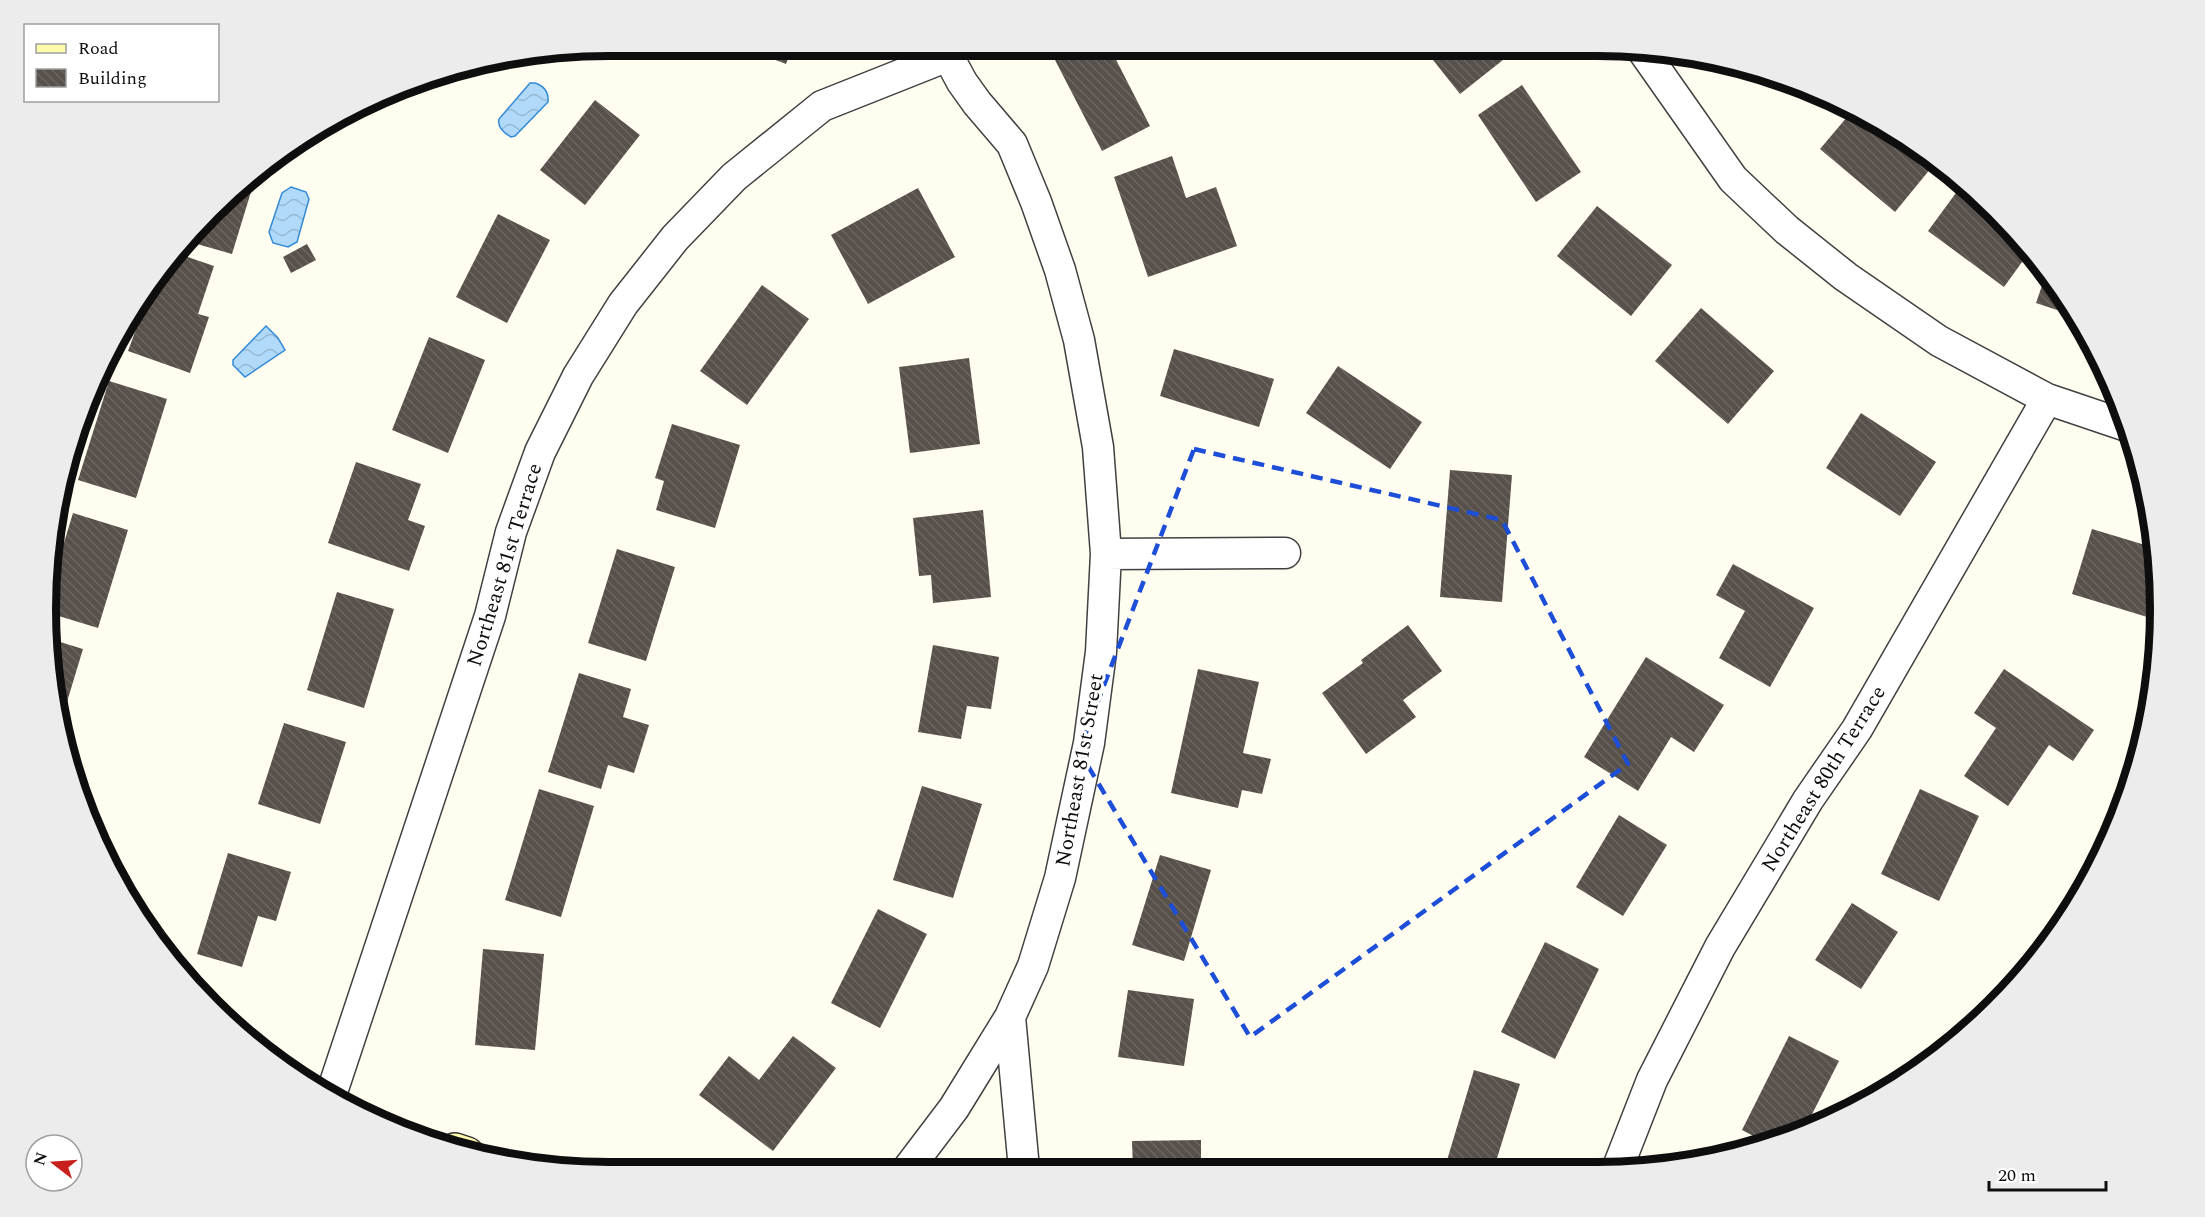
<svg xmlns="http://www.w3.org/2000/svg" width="2205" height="1217" font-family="Spectral,serif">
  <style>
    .water { fill: url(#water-waves); stroke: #338bd5; stroke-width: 1.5 }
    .building { fill: url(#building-back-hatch) }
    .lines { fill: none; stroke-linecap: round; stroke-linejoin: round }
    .street-casing { stroke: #414141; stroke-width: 33 }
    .secondary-casing { stroke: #303030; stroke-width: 36 }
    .street { stroke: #fff; stroke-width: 30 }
    .secondary { stroke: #fffbab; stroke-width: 33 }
    .marked { fill: none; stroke: #1d4ed8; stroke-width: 4.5; stroke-dasharray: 12 8; stroke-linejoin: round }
    .labels { text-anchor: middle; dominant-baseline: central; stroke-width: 6; stroke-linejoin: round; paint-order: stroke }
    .street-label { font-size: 21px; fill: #0e0e0e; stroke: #fff }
    .rim { fill: none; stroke: #0e0e0e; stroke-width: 8 }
  </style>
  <defs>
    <pattern id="water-waves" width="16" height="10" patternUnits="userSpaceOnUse" patternTransform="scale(1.5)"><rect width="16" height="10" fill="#b1dafa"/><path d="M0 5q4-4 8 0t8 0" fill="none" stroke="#97bad5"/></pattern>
    <pattern id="building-back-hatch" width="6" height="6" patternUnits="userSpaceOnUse" patternTransform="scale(1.5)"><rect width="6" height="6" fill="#58504a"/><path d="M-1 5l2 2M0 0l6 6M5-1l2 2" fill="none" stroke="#6b6560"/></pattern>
  </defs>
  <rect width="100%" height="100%" fill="#fffdf0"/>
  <path class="water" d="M530 83H535C544 86 549 92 548 102L515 136 511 137C504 133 497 127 499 119Z
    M291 187 306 192 309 199 297 242 288 247 273 243 269 232 282 193Z
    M266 326 278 338 285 350 245 377 233 365V360Z"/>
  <path class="building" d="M737 45H793L786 64Z
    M1083 46H1109L1150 126 1102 151 1055 60Z
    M1422 46H1501L1508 56 1460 94Z
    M1522 85 1581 172 1536 202 1478 115Z
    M595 100 640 135 585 205 540 170Z
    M1853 110 1878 120 1936 162 1895 212 1820 149Z
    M1172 156 1186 198 1216 187 1237 246 1148 277 1114 177Z
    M258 169 232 254 190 242Z
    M1964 182 2030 251 2004 287 1928 231Z
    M918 188 955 257 868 304 831 235Z
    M1597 206 1672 265 1631 316 1557 256Z
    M498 214 550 240 507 323 456 297Z
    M307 244 316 260 291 273 283 257Z
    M179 254 214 266 198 314 209 317 190 373 128 351 144 308 135 305 140 296Z
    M2047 271 2072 312 2075 316 2036 303Z
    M762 285 809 319 747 405 700 371Z
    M1701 308 1774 371 1728 424 1655 361Z
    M429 337 485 360 448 453 392 430Z
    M1174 349 1274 379 1259 427 1160 396Z
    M969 358 980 444 910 453 899 367Z
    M1338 366 1422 422 1390 469 1306 413Z
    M109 381 167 399 136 498 78 480Z
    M1861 413 1936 462 1900 516 1826 468Z
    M672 424 740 445 715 528 656 510 664 481 655 478Z
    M356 462 421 484 408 520 425 526 409 571 328 543Z
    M1450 470 1512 475 1502 602 1440 597Z
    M983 510 991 597 933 603 931 575 919 576 913 518Z
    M73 513 128 530 98 628 49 613 53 579Z
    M2092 529 2155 548 2159 571 2157 620 2072 594Z
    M617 549 675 567 646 661 588 643Z
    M1733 564 1814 608 1770 687 1719 658 1745 611 1716 595Z
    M337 592 394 609 364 708 307 690Z
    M1408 625 1442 671 1403 700 1416 717 1366 754 1322 693 1363 663 1361 660Z
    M47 638 83 649 63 715 46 646Z
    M933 645 999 657 991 709 967 706 961 739 918 732Z
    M1646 657 1724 705 1694 752 1671 737 1638 791 1584 757Z
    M1198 669 1259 682 1243 753 1271 759 1262 794 1242 790 1238 808 1171 793Z
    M2004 669 2094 730 2073 761 2049 745 2008 806 1964 776 1996 728 1974 713Z
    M579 673 631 689 623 717 649 725 634 773 608 765 601 789 548 772Z
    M284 723 346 742 320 824 258 804Z
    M922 786 982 804 953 898 893 880Z
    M539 789 594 806 561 917 505 900Z
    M1920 789 1979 816 1939 901 1881 874Z
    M1619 815 1667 845 1623 916 1576 887Z
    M228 853 291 872 276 921 258 916 242 967 197 954Z
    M1160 855 1211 870 1184 961 1132 945Z
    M1852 903 1898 932 1861 989 1815 960Z
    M878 909 927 934 880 1028 831 1003Z
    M1545 942 1599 969 1555 1059 1501 1032Z
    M483 949 544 954 535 1050 475 1045Z
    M1128 990 1194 999 1184 1066 1118 1057Z
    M793 1036 836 1068 773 1151 699 1095 729 1056 759 1080Z
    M1789 1036 1839 1061 1803 1132 1765 1142 1742 1130Z
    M1474 1070 1520 1084 1494 1168H1448L1445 1167Z
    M1201 1140V1169H1133L1132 1141Z"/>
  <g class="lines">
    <defs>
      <path id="street" d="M1641 48 1733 179 1787 230 1846 277 1939 341 2047 399 2127 426
        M1106 554 1285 553
        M1010 1017 1024 1169
        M330 1098 490 616 511 532 540 452 578 376 623 304 675 238 734 177 822 106 948 56
        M1618 1167 1652 1080 1720 947 1808 800 1857 729 2047 399
        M907 1170 954 1108 1010 1017 1033 966 1060 878 1089 743 1101 652 1106 554 1098 447 1079 340 1060 270 1036 202 1012 144 977 103 962 82 942 45"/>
      <path id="secondary" d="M455 1150 467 1154"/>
    </defs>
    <use href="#street" class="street-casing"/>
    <use href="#secondary" class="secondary-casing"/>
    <use href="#street" class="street"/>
    <use href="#secondary" class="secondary"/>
  </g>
  <path class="marked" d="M1194 449 1502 520 1628 764 1250 1037 1079 751Z"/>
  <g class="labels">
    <g class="street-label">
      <text transform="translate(505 565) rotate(-73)">Northeast 81st Terrace</text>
      <text transform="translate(1080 770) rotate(-80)">Northeast 81st Street</text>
      <text transform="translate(1824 779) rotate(-58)">Northeast 80th Terrace</text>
    </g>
  </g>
  <path d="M0 0H2205V1217H0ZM609 56H1597A553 553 0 0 1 2150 609V609A553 553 0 0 1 1597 1162H609A553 553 0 0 1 56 609V609A553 553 0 0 1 609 56Z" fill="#ececec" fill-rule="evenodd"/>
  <path class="rim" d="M609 56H1597A553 553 0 0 1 2150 609V609A553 553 0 0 1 1597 1162H609A553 553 0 0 1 56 609V609A553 553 0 0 1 609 56Z"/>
  <rect x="24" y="24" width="195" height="78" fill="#ffffff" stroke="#9f9f9f" stroke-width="1.5"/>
  <rect x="36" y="44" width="30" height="9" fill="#fffbab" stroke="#9f9f9f" stroke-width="1.5"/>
  <text x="78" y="54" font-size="18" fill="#0e0e0e">Road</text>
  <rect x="36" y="69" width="30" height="18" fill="url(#building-back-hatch)" stroke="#9f9f9f" stroke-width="1.5"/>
  <text x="78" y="84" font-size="18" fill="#0e0e0e">Building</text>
  <g transform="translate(54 1163) rotate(287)"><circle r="28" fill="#ffffff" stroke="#9f9f9f" stroke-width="1.5"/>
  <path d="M0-4.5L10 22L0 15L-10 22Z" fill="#c7201d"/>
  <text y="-9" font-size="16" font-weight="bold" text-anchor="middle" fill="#0e0e0e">N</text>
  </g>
  <path d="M1989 1181v9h117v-9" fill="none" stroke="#0e0e0e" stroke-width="3"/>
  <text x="1998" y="1181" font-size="18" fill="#0e0e0e" stroke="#ffffff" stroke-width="4.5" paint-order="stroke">20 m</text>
</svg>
